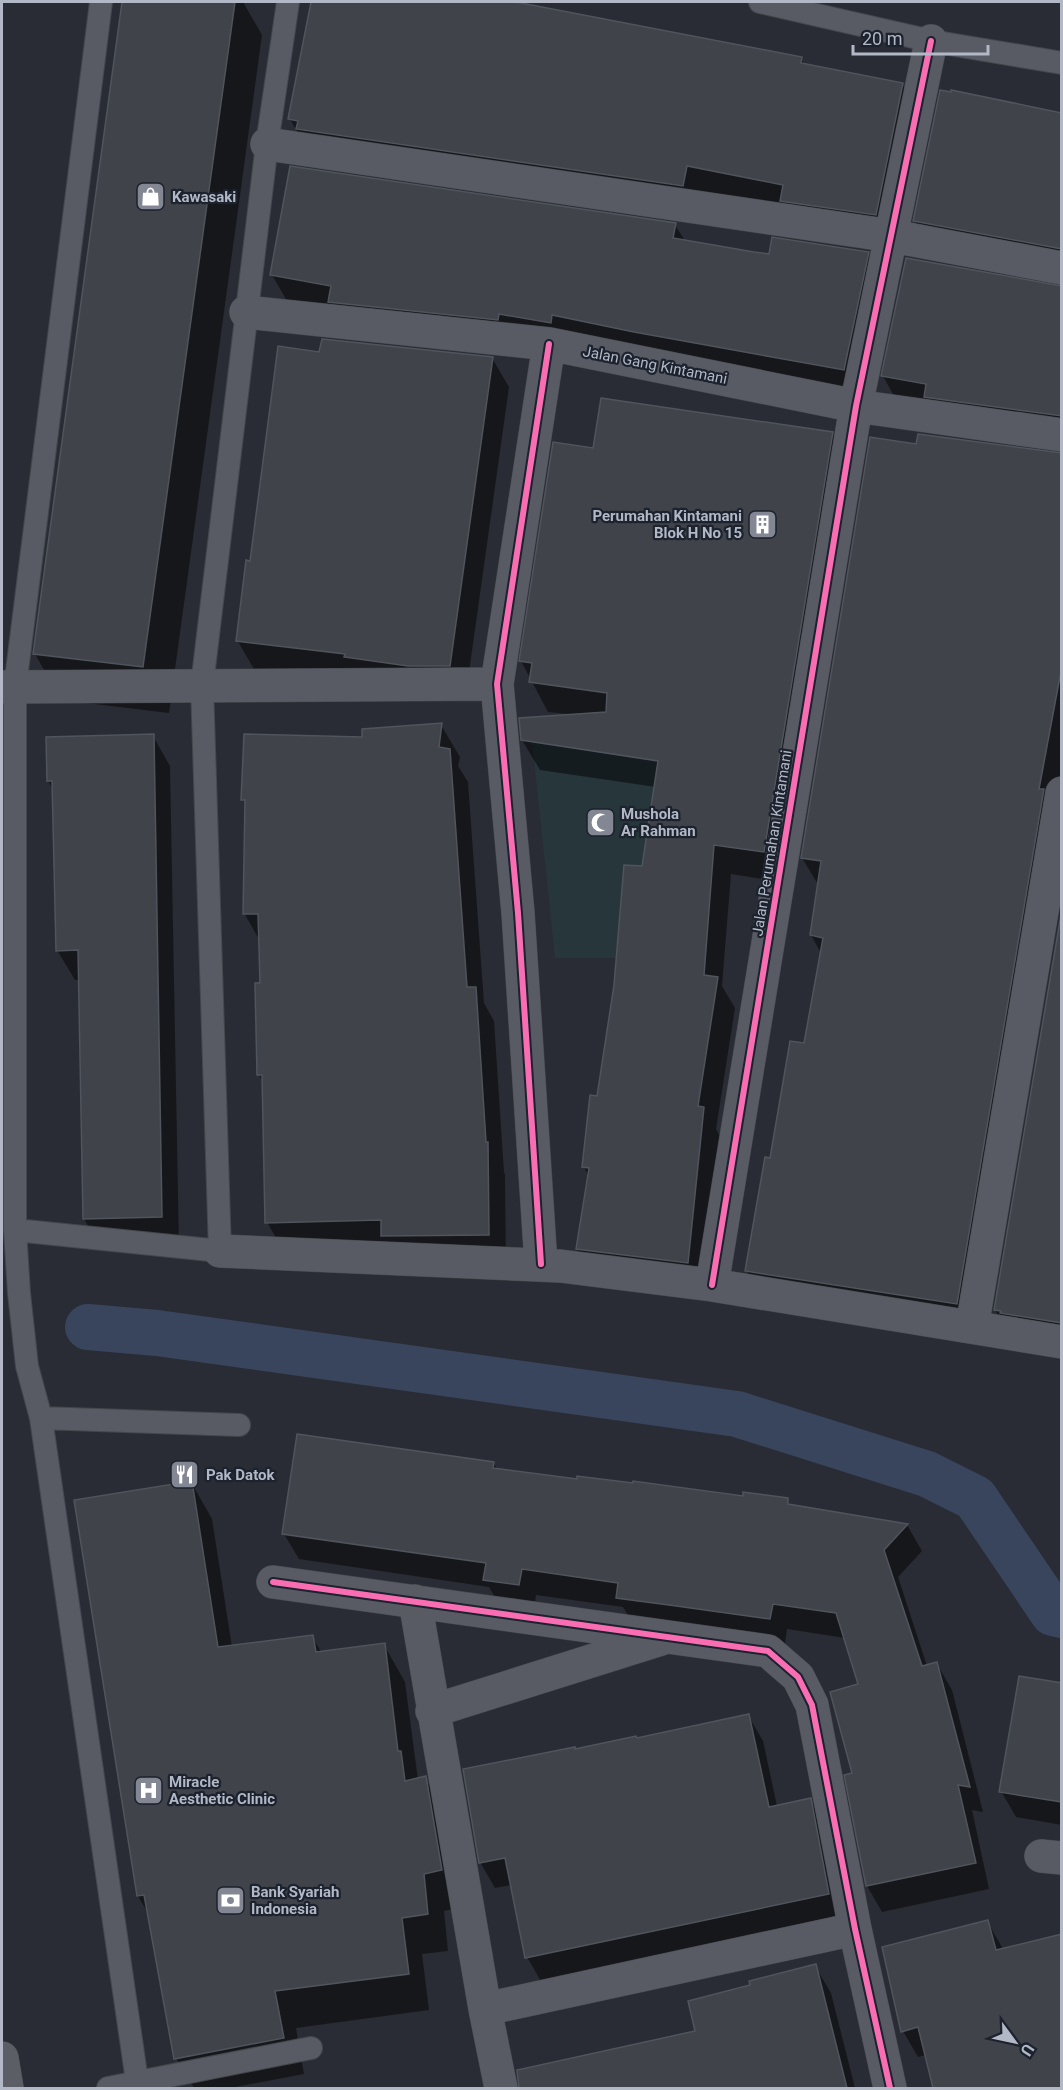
<svg xmlns="http://www.w3.org/2000/svg" width="1063" height="2090" font-family="Roboto,sans-serif">
  <style>
    .green { fill: #26363a }
    .shadow { fill: #0007 }
    .lines { fill: none; stroke-linecap: round; stroke-linejoin: round }
    .canal { stroke: #38455d; stroke-width: 46 }
    .building { fill: #404349; stroke: #50545c; stroke-width: 1.5 }
    .lane-casing { stroke: #44474d; stroke-width: 24 }
    .street-casing { stroke: #44474d; stroke-width: 34 }
    .primary-casing { stroke: #464951; stroke-width: 34 }
    .lane { stroke: #585b63; stroke-width: 22 }
    .street { stroke: #585b63; stroke-width: 33 }
    .primary { stroke: #5b5e65; stroke-width: 33 }
    .cycleway-casing { stroke: #1c222e; stroke-width: 10 }
    .cycleway { stroke: #f96db3; stroke-width: 6 }
    .labels { text-anchor: middle; dominant-baseline: central; stroke-width: 4.5; stroke-linejoin: round; paint-order: stroke }
    .poi-label { font-size: 15px; font-weight: bold; fill: #b2b8c6; stroke: #1c222e; text-anchor: start }
    .street-label { font-size: 15px; fill: #b2b8c6; stroke: #1c222e }
  </style>
  <rect width="100%" height="100%" fill="#292c34"/>
  <path class="green" d="M532 741 669 751 635 958H555Z"/>
  <path class="shadow" d="M124 2H243L262 35 169 713 61 700 35 654Z
    M313 2H493L801 59 805 65 902 84 924 121 897 251 311 156 290 119Z
    M1062 115V274L931 249 915 221Z
    M675 225 685 241 770 256 868 253 886 284 862 400 290 306 272 275Z
    M1062 288V442L899 405 883 376Z
    M321 353 492 358 509 387 466 694 254 669 237 640 251 562Z
    M832 433 849 463 781 882 731 874 722 986 735 1008 716 1129 721 1138 704 1292 594 1279 577 1249 589 1177 584 1167 644 868 656 787 540 770 522 740 567 714 548 712 521 661 594 450Z
    M917 446 1062 455V814L973 1332 763 1300 747 1271 771 1160 805 1045 821 953 811 935 819 886 802 858Z
    M441 725 460 757 458 766 468 782 484 1003 494 1021 504 1172 505 1175 506 1266 285 1254 267 1222 264 1084 259 1075 261 984 260 941 244 913 246 806 243 799 364 739Z
    M153 736 170 766 179 1247 102 1249 84 1219 80 980H75L57 950 54 791 48 781Z
    M1062 918V1348L1012 1338 995 1310Z
    M493 1463 497 1469 578 1481 744 1497 787 1500 791 1506 907 1525 922 1551 898 1577 927 1666 937 1664 952 1690 983 1812 972 1810 989 1889 882 1912 867 1886 846 1776 854 1774 860 1685 845 1638 787 1629 785 1644 633 1623 623 1607 536 1595 534 1610 500 1606 489 1587 299 1559 284 1534Z
    M191 1482 212 1519 232 1647 312 1637 322 1653 384 1645 405 1682 418 1780 425 1778 446 1815 462 1907 444 1911 448 1951 422 1954 429 2010 296 2028 304 2074 230 2088H194L176 2058 149 1915 138 1896Z
    M1062 1685V1825L1016 1817 1001 1791Z
    M748 1715 763 1741 777 1806 810 1799 825 1825 843 1920 542 1983 527 1957 512 1885 495 1888 480 1862 575 1751Z
    M987 1921 1003 1949 1062 1935V2088H934L926 2055 918 2057 903 2031Z
    M815 1966 831 1993 855 2088H559L554 2064 697 2032Z"/>
  <g class="lines">
    <path class="canal" d="M88 1327 157 1333 737 1414 927 1474 975 1498 1053 1613 1062 1615"/>
  </g>
  <path class="building" d="M122 2H235L143 667 33 654Z
    M311 2H516L802 57 801 63 903 83 876 215 780 201 783 185 687 166 683 186 296 129 298 121 288 119Z
    M940 90 951 92V90L1062 113V249L913 221Z
    M290 166 676 223 673 238 754 252 769 254 772 237 869 252 844 370 634 332 552 315 551 323 499 314 498 320 328 302 331 286 270 275Z
    M906 258 1062 286V416L924 397 926 384 881 376Z
    M322 339 493 357 450 666H408L344 657 345 654 236 641 246 560 250 561 278 346 319 352Z
    M601 398 833 432 764 852 714 845 704 975 718 977 698 1106 704 1107 688 1263 576 1249 589 1168 582 1167 590 1095 597 1096 614 985 624 865 642 866 658 761 521 740 519 718 606 712 607 693 529 682 532 663 519 661 553 442 593 448Z
    M918 434 1062 453V666L1039 789H1044L957 1304 745 1271 765 1157 770 1158 790 1041 804 1043 823 938 810 935 821 861 801 858 870 437 916 444Z
    M442 723 439 747 450 749 467 987H476L486 1142H488L489 1235 381 1236V1220L265 1223 262 1075H257L255 983H260L258 914H243L245 800H241L244 734 362 737V729Z
    M154 734 162 1217 83 1219 78 950 56 951 52 781H47L46 737Z
    M1062 909V1323L1000 1313 1001 1311 994 1310Z
    M297 1434 494 1462 493 1468 577 1479V1476L633 1483V1481L743 1496V1492L788 1498V1504L908 1524 884 1550 922 1666 937 1662 970 1787 958 1785 976 1863 866 1886 844 1775 852 1773 830 1692 858 1684 836 1613 773 1604 770 1619 669 1605 616 1598 618 1583 522 1569 519 1585 483 1580 486 1563 282 1534Z
    M192 1481 218 1647 313 1635 316 1652 385 1643 398 1751H401L405 1781 426 1776 442 1870 424 1874 428 1914 402 1918 409 1974 275 1991 284 2038 174 2059 144 1895 137 1896 74 1500Z
    M1019 1676 1062 1683V1802L999 1792Z
    M749 1714 769 1807 811 1798 829 1894 525 1958 505 1858 479 1863 463 1769 575 1747V1749L636 1736 637 1738Z
    M988 1920 996 1950 1062 1934V2088H933L918 2027 901 2032 882 1947Z
    M816 1964 847 2088H519L517 2070 695 2031 688 2001 750 1985 749 1981Z"/>
  <g class="lines">
    <defs>
      <path id="lane" d="M101 2 15 687V1230L19 1293 27 1366 41 1418 138 2088
        M760 2 931 41 1062 63
        M15 1230 220 1251 202 685 267 144 288 2
        M41 1418 239 1425
        M108 2088 311 2048"/>
      <path id="street" d="M267 144 892 236 1062 268
        M246 312 549 344 856 406 1062 435
        M2 687 497 684
        M220 1251 560 1266 712 1285 1062 1342
        M541 1264 518 913 497 684 549 344
        M712 1285 856 406 931 41
        M972 1327 1062 793
        M273 1582 768 1651 798 1677 812 1705 855 1929 890 2088
        M415 1601 485 2009 501 2088
        M432 1711 661 1639
        M1041 1856 1062 1858
        M485 2009 855 1929"/>
      <path id="primary" d="M2 2058 7 2088"/>
    </defs>
    <use href="#lane" class="lane-casing"/>
    <use href="#street" class="street-casing"/>
    <use href="#primary" class="primary-casing"/>
    <use href="#lane" class="lane"/>
    <use href="#street" class="street"/>
    <use href="#primary" class="primary"/>
    <defs>
      <path id="cycleway" d="M541 1264 518 913 497 684 549 344
        M712 1285 856 406 931 41
        M273 1582 768 1651 798 1677 812 1705 855 1929 890 2088"/>
    </defs>
    <use href="#cycleway" class="cycleway-casing"/>
    <use href="#cycleway" class="cycleway"/>
  </g>
  <defs>
    <symbol id="shop-square" viewBox="-11 -11 22 22"><rect x="-9" y="-9" width="18" height="18" rx="4" fill="#828793" stroke="#1c222e"/><path d="M-5-2.5h2.3a2.7 3.5 0 0 1 5.4 0H5L5.5 6h-11ZM-1.5-2.5h3a1.5 2.3 0 0 0-3 0Z" fill="#fff"/></symbol>
    <symbol id="building-square" viewBox="-11 -11 22 22"><rect x="-9" y="-9" width="18" height="18" rx="4" fill="#828793" stroke="#1c222e"/><path d="M-4-6H4V6H1V3H-1V6H-4ZM-2.5-4.3h1.7v1.8h-1.7ZM.8-4.3h1.7v1.8H.8ZM-2.5-1h1.7V.8h-1.7ZM.8-1h1.7V.8H.8Z" fill="#fff"/></symbol>
    <symbol id="mosque-square" viewBox="-11 -11 22 22"><rect x="-9" y="-9" width="18" height="18" rx="4" fill="#828793" stroke="#1c222e"/><path d="M3.5-4.9A6 6 0 1 0 3.5 4.9A5 5 0 1 1 3.5-4.9Z" fill="#fff"/></symbol>
    <symbol id="restaurant-square" viewBox="-11 -11 22 22"><rect x="-9" y="-9" width="18" height="18" rx="4" fill="#828793" stroke="#1c222e"/><path d="M-5-6h1v4h1v-4h1v4h1v-4h1v5L-1.5 .5V6h-2V.5L-5-1ZM5-6V6H3V1.5H1.5Q1.5-4 5-6Z" fill="#fff"/></symbol>
    <symbol id="hospital-square" viewBox="-11 -11 22 22"><rect x="-9" y="-9" width="18" height="18" rx="4" fill="#828793" stroke="#1c222e"/><path d="M-5-5h3v3.5h4V-5h3V5h-3V1.5h-4V5h-3Z" fill="#fff"/></symbol>
    <symbol id="bank-square" viewBox="-11 -11 22 22"><rect x="-9" y="-9" width="18" height="18" rx="4" fill="#828793" stroke="#1c222e"/><path d="M-6-4H6V4H-6ZM0-2.3a2.3 2.3 0 1 0 0 4.6a2.3 2.3 0 1 0 0-4.6Z" fill="#fff"/></symbol>
  </defs>
  <g fill-rule="evenodd">
    <use href="#shop-square" x="134" y="180" width="33" height="33"/>
    <use href="#building-square" x="746" y="508" width="33" height="33"/>
    <use href="#mosque-square" x="584" y="806" width="33" height="33"/>
    <use href="#restaurant-square" x="168" y="1458" width="33" height="33"/>
    <use href="#hospital-square" x="132" y="1774" width="33" height="33"/>
    <use href="#bank-square" x="214" y="1884" width="33" height="33"/>
  </g>
  <g class="labels">
    <g class="poi-label">
      <text x="172" y="197">Kawasaki</text>
      <text x="742" y="516" text-anchor="end">Perumahan Kintamani<tspan x="742" dy="17">Blok H No 15</tspan></text>
      <text x="621" y="814">Mushola<tspan x="621" dy="17">Ar Rahman</tspan></text>
      <text x="206" y="1475">Pak Datok</text>
      <text x="169" y="1782">Miracle<tspan x="169" dy="17">Aesthetic Clinic</tspan></text>
      <text x="251" y="1892">Bank Syariah<tspan x="251" dy="17">Indonesia</tspan></text>
    </g>
    <g class="street-label">
      <text transform="translate(655 365) rotate(11)">Jalan Gang Kintamani</text>
      <text transform="translate(772 843) rotate(-81)">Jalan Perumahan Kintamani</text>
    </g>
  </g>
  <rect width="1063" height="2090" fill="none" stroke="#b2b8c6" stroke-width="6"/>
  <g transform="translate(1015 2042) rotate(123)" stroke="#1c222e" stroke-width="4.5" paint-order="stroke">
  <path d="M0-4.5L10 22L0 15L-10 22Z" fill="#b2b8c6"/>
  <text y="-9" font-size="16" font-weight="bold" text-anchor="middle" fill="#b2b8c6">U</text>
  </g>
  <path d="M853 45v9h135v-9" fill="none" stroke="#b2b8c6" stroke-width="3"/>
  <text x="862" y="45" font-size="18" fill="#b2b8c6" stroke="#1c222e" stroke-width="4.5" paint-order="stroke">20 m</text>
</svg>
